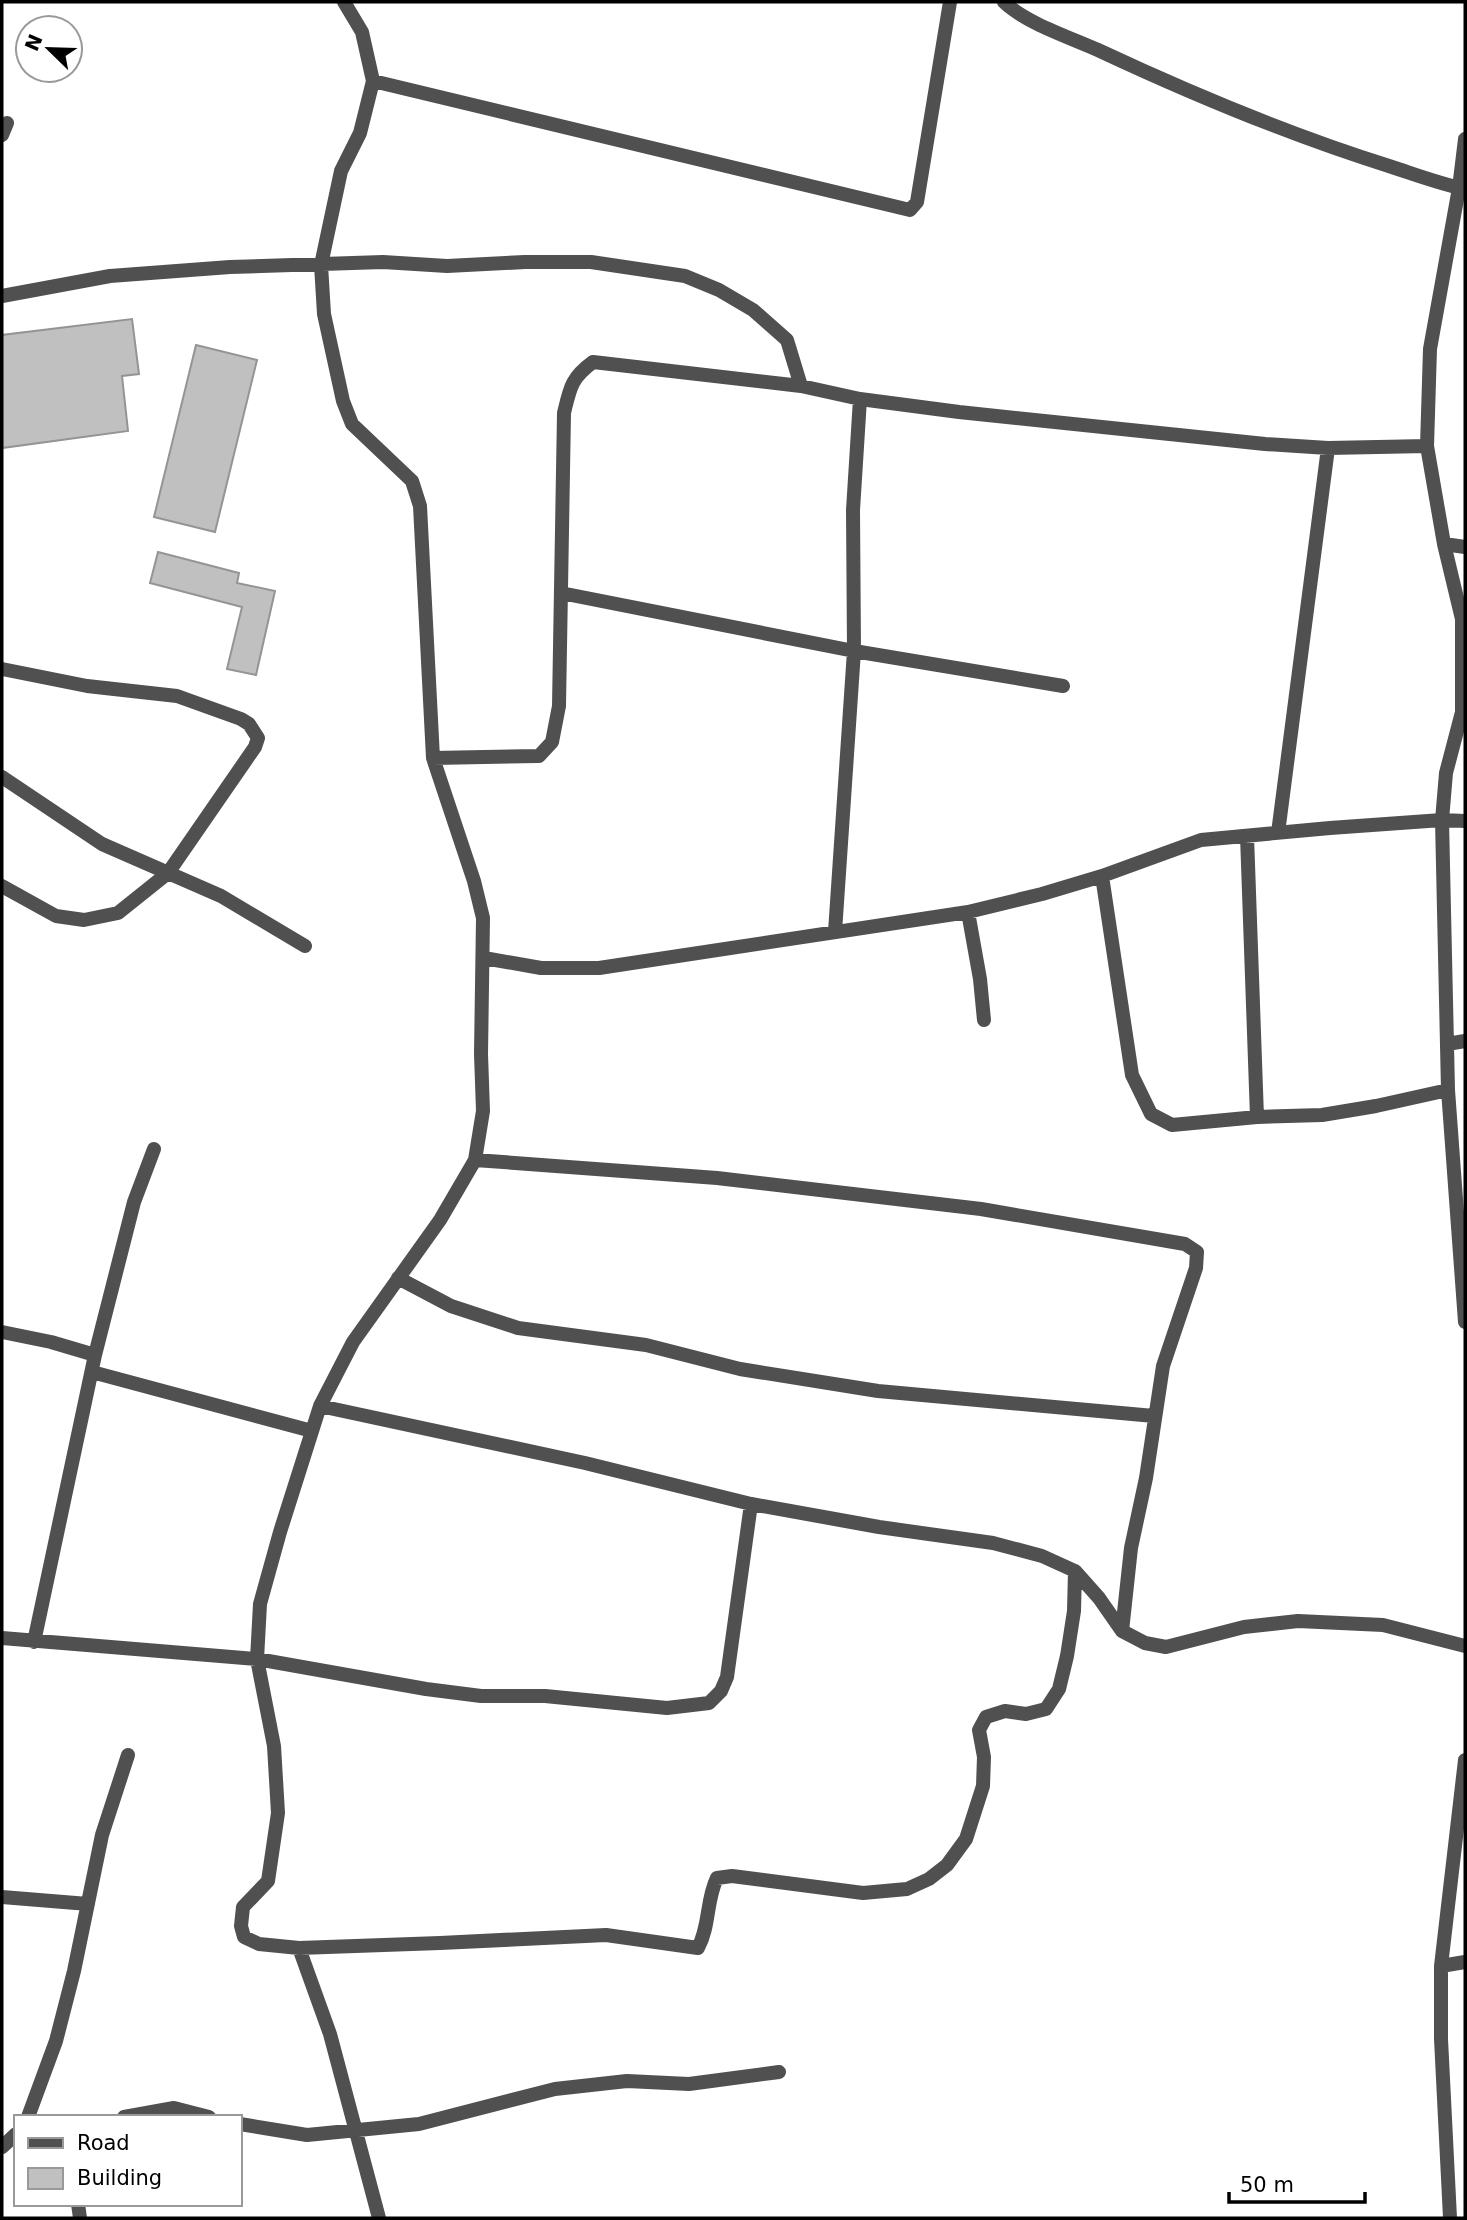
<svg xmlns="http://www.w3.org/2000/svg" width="1467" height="2220" font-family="'DejaVu Sans',sans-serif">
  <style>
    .building { fill: #c0c0c0; stroke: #949494; stroke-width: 2 }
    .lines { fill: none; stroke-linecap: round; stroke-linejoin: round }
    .street { stroke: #505050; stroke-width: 14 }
  </style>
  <rect width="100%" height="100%" fill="#fff"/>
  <path class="building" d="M132 319 139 374 122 376 128 431 2 448V335Z
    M196 345 257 360 215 532 154 517Z
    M158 552 239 573 237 583 275 591 256 675 227 669 242 607 150 583Z"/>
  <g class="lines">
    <path class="street" d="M344 2 362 32 373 81 360 133 341 171 321 265 324 314 343 401 352 424 412 481 420 506 433 758 474 881 483 918 481 1054 483 1111 475 1160 440 1220 353 1342 320 1406 280 1532 260 1604 257 1659 274 1746 278 1813 268 1881 243 1907 241 1926 244 1937 259 1944 299 1948 330 2034 379 2218
      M1004 2C1026 23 1069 37 1098 50 1192 94 1290 135 1389 166 1414 174 1440 184 1465 189
      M373 81 910 210 917 202 950 2
      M2 135 7 123
      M1465 139 1459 188 1430 349 1427 446 1444 544 1462 619V712L1446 773 1442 820 1448 1090 1465 1322
      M2 296 110 276 230 267 383 262 447 266 525 262H591L685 276 719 290 753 310 787 340 801 386 860 399
      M1444 544 1465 547
      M561 593 854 651 1063 686
      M2 669 87 686 177 696 241 719 249 724 258 738 255 747 168 873 118 913 84 920 56 916 2 886
      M433 758 539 756 552 742 559 706 564 413C570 388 571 378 593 362L801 386
      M2 777 102 844 221 896 305 946
      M1278 833 1328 448
      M1247 836 1257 1117
      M1102 876 1132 1075 1151 1114 1172 1125 1257 1117 1322 1115 1376 1106 1448 1090
      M968 912 980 979 984 1020
      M835 932 854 651 853 510 860 399 959 412 1265 444 1328 448 1427 446
      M484 958 541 968H599L968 912 1042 894 1102 876 1201 840 1330 828 1442 820 1465 821
      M1447 1044 1465 1041
      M475 1160 717 1178 981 1209 1185 1244 1197 1252 1196 1268 1163 1366 1146 1478 1131 1548 1122 1631
      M398 1278 451 1306 518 1328 646 1345 740 1369 878 1391 1154 1416
      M2 1332 51 1342 95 1355
      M92 1372 312 1431
      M320 1406 585 1463 751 1504 879 1527 993 1543 1042 1556 1075 1571 1099 1598 1122 1631 1145 1643 1166 1647 1244 1627 1298 1621 1383 1625 1465 1646
      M2 1638 257 1659 426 1689 481 1696H545L667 1708 709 1703 721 1691 727 1677 751 1504
      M34 1642 95 1355 134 1202 154 1149
      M2 1897 88 1904
      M299 1948 440 1943 606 1935 698 1948C710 1926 706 1900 717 1878L732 1876 863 1893 907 1889 929 1879 947 1865 966 1839 983 1786 984 1757 979 1730 986 1717 1005 1711 1026 1714 1046 1709 1059 1689 1067 1656 1074 1611 1075 1571
      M1441 1966 1465 1962
      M28 2117 56 2041 74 1971 102 1835 128 1755
      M124 2117 174 2108 209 2117
      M240 2124 307 2135 419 2124 555 2089 627 2081 689 2084 779 2072
      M2 2147 16 2134
      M78 2204 80 2218
      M1450 2218 1441 2039V1966L1465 1760"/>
  </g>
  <rect width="1467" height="2220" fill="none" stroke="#000000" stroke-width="7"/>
  <rect x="14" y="2115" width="228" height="91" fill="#ffffff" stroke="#999999" stroke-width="2"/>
  <rect x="28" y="2138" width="35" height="10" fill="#505050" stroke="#999999" stroke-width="2"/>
  <text x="77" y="2150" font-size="21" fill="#000000">Road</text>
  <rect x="28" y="2168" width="35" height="21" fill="#c0c0c0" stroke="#999999" stroke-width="2"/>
  <text x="77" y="2185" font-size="21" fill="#000000">Building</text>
  <g transform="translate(49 49) rotate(293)"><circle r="33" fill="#ffffff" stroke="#999999" stroke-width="2"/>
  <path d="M0-5L12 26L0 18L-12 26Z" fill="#000000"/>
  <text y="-10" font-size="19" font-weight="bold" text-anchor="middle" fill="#000000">N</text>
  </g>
  <path d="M1229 2192v10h136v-10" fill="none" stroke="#000000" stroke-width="3.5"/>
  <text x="1240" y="2192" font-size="21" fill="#000000" stroke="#ffffff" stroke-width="5" paint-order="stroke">50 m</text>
</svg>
